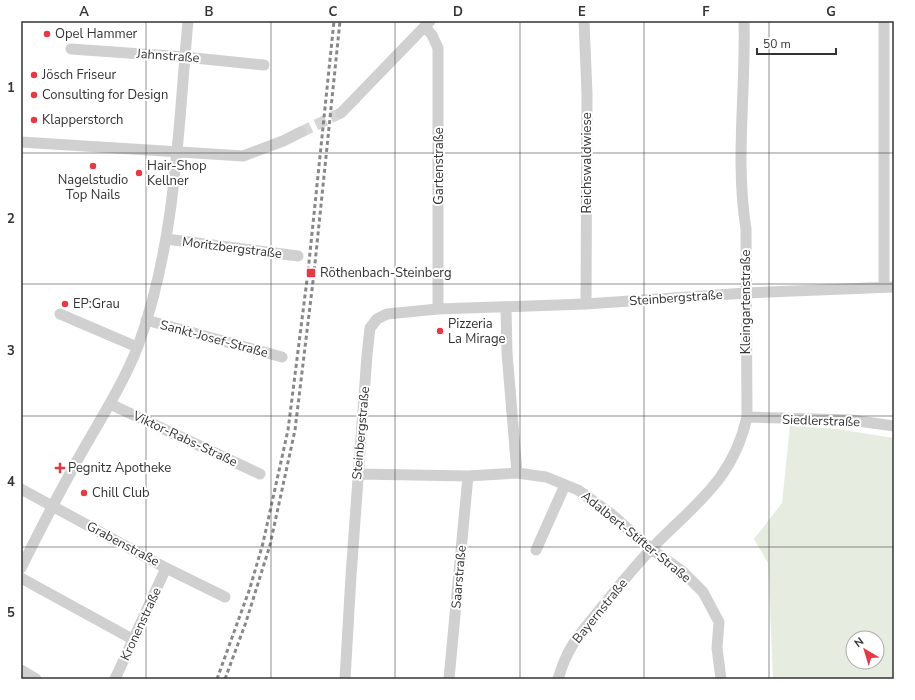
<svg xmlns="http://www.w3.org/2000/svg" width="915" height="700" font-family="'Nunito Sans',sans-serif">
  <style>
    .green { fill: #e6ecdf; fill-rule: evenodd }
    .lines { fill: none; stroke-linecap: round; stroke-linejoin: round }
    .street-tunnel { stroke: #d6d6d6; stroke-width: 11; stroke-dasharray: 11 5.5; stroke-linecap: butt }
    .street { stroke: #d0d0d0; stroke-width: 11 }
    .rail { stroke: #888; stroke-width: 3; stroke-dasharray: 4 3; stroke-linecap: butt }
    .grid { fill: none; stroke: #333; stroke-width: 1; stroke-opacity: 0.55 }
    .poi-dot { fill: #e63946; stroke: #fff; stroke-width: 1.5 }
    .labels { text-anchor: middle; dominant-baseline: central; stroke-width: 4; stroke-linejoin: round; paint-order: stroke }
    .poi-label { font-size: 13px; fill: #333; stroke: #fff; text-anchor: start }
    .street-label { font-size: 13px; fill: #333; stroke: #fff }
    .neatline { fill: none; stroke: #333; stroke-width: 1.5 }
    .grid-label { font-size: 13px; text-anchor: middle; font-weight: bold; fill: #333 }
  </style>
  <rect width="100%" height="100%" fill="#fff"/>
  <path class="green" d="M790 426 837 429 894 438V679H773L768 563 754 539 782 503ZM853 638H877V662H853Z"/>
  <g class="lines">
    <path class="street-tunnel" d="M301 132 341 113"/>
    <path class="street" d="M584 21 587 94 586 304
      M884 21V287
      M425 27 432 35 438 48V309
      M71 49 185 57 264 65
      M341 113 430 21
      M21 142 243 156 283 141 301 132
      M166 239 298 256
      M506 308 507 353 517 473
      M60 314 137 347
      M146 320 282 357
      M110 404 260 474
      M747 417 851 420 894 426
      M358 474 468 476 517 473 546 477 578 490 610 513 651 549 682 571 703 592 719 622 717 648 721 679
      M21 489 166 568 225 597
      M536 550 565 485
      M21 568C41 528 61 489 83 450 102 417 124 382 138 346 176 243 178 129 188 21
      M21 578 134 640
      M21 670 36 679
      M115 679 166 568
      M345 679 351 576 367 355 370 328 377 319 387 314 438 309 586 304 746 293 894 287
      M449 679 468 476
      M558 679C568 645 580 634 602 607 618 587 635 566 653 547 695 504 733 480 747 417L746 229C735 161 746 90 744 21"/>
    <path class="rail" d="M217 679 250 588 263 543 288 430 308 272 334 21
      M225 679 246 622 270 545 295 430 314 273 340 21"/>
  </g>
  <path class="grid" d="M146 21V679M271 21V679M395 21V679M520 21V679M644 21V679M769 21V679M21 153H894M21 284H894M21 416H894M21 547H894"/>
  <g class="poi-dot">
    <circle cx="47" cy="34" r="4"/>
    <circle cx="34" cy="75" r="4"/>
    <circle cx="34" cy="95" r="4"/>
    <circle cx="34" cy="120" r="4"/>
    <circle cx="93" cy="166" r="4"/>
    <circle cx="139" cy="173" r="4"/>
    <rect x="306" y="268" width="10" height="10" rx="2"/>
    <circle cx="65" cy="304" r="4"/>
    <circle cx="440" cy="331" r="4"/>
    <path d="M58 462h4v4h4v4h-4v4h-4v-4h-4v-4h4z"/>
    <circle cx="84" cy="493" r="4"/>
  </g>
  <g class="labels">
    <g class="poi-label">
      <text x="55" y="34">Opel Hammer</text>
      <text x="42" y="75">Jösch Friseur</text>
      <text x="42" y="95">Consulting for Design</text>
      <text x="42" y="120">Klapperstorch</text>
      <text x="147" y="166">Hair-Shop<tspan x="147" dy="15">Kellner</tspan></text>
      <text x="93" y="180" text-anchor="middle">Nagelstudio<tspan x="93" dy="15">Top Nails</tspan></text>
      <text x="320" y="273">Röthenbach-Steinberg</text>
      <text x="73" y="304">EP:Grau</text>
      <text x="448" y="324">Pizzeria<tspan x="448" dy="15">La Mirage</tspan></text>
      <text x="68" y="468">Pegnitz Apotheke</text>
      <text x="92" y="493">Chill Club</text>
    </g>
    <g class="street-label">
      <text transform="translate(168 56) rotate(4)">Jahnstraße</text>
      <text transform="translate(587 163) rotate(-90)">Reichswaldwiese</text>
      <text transform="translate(439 166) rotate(-90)">Gartenstraße</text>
      <text transform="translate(232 248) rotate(7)">Moritzbergstraße</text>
      <text transform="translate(676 298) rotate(-4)">Steinbergstraße</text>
      <text transform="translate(746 302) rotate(-90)">Kleingartenstraße</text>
      <text transform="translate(214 339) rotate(15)">Sankt-Josef-Straße</text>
      <text transform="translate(821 421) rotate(2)">Siedlerstraße</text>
      <text transform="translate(361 433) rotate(-85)">Steinbergstraße</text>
      <text transform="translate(185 439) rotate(25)">Viktor-Rabs-Straße</text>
      <text transform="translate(636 537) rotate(39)">Adalbert-Stifter-Straße</text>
      <text transform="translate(123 544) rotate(28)">Grabenstraße</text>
      <text transform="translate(459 577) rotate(-85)">Saarstraße</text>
      <text transform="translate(600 611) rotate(-51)">Bayernstraße</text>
      <text transform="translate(141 624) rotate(-65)">Kronenstraße</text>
    </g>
  </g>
  <rect width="915" height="700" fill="none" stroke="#ffffff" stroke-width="44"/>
  <g transform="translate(865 650) rotate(322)"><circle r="19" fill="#ffffff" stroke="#adadad"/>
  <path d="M0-3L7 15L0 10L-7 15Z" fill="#e63946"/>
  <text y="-6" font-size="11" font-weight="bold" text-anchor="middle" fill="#333333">N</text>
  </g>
  <path d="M757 48v6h79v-6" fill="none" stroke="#333333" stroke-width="2"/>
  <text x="763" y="48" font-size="12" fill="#333333" stroke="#ffffff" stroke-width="3" paint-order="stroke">50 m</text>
  <rect x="22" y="22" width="871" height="656" class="neatline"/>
  <g class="grid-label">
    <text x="84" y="16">A</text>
    <text x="209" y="16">B</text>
    <text x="333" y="16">C</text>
    <text x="458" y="16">D</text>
    <text x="582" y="16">E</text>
    <text x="706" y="16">F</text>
    <text x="831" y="16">G</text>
    <text x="11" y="92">1</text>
    <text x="11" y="223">2</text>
    <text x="11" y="355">3</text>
    <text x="11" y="486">4</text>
    <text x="11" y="617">5</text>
  </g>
</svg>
